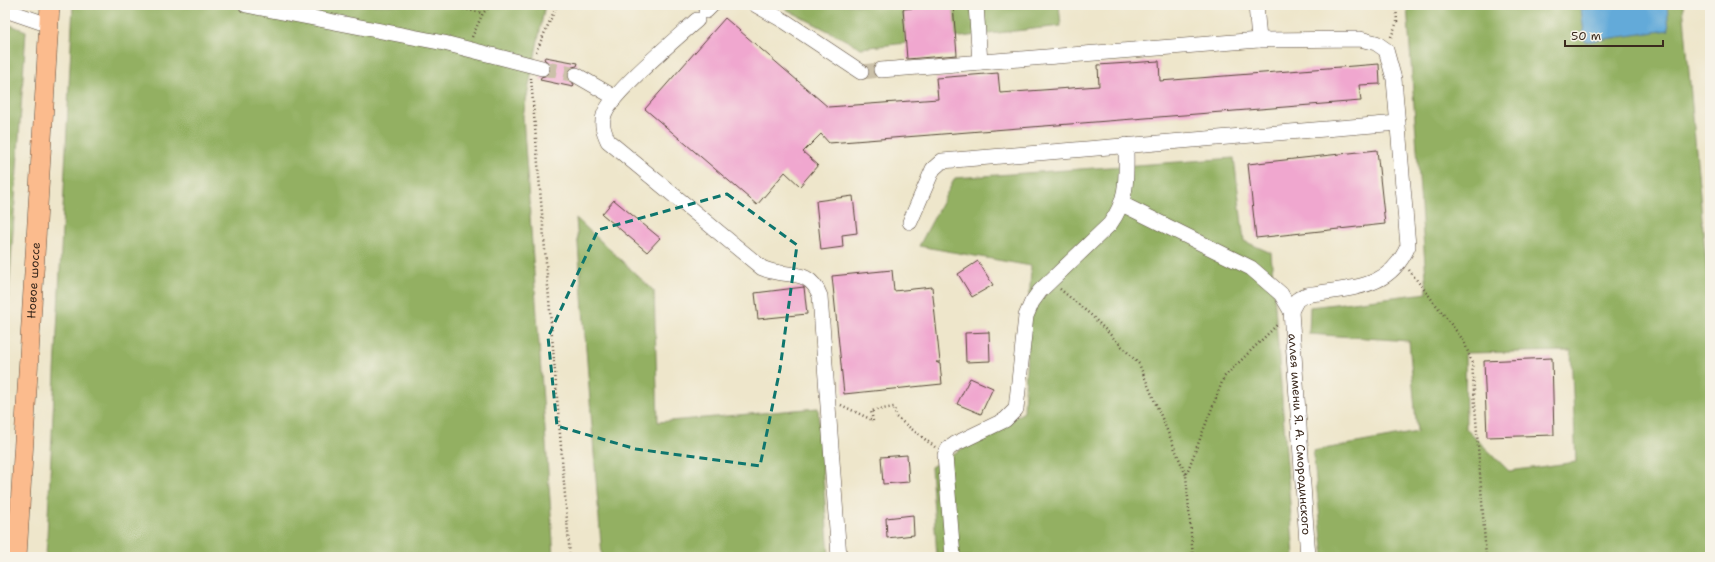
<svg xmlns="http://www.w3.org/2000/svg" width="1715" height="562" font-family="'Shantell Sans',sans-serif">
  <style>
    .forest { fill: #93b062; stroke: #676d40; fill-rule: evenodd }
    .water { fill: #63aad9; stroke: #4f6a7c }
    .building { fill: #f0a7cf }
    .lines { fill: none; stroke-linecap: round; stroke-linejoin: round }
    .minor-tunnel { stroke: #cac0a8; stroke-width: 15; stroke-dasharray: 15 8; stroke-linecap: butt }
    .minor-casing { stroke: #564638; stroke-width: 16 }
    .major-casing { stroke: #564638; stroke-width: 20 }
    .path { stroke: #564638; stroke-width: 2.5; stroke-dasharray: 1 3; stroke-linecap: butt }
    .minor { stroke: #fff; stroke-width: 15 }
    .major { stroke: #fbbb8d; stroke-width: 19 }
    .marked { fill: none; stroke: #0f766e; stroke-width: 3; stroke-dasharray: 8 5; stroke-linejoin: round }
    .labels { text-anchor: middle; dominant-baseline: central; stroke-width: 3; stroke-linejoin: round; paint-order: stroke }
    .street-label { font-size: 12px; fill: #3b2a1e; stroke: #f7f3e8 }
  </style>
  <rect width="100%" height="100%" fill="#f7f3e8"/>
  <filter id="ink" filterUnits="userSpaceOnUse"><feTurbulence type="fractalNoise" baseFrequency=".025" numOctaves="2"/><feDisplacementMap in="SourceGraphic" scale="8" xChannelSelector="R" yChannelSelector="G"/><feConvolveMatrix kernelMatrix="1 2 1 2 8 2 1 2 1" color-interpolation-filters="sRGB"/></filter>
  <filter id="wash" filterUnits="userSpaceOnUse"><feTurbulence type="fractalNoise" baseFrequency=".012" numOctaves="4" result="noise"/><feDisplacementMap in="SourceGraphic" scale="16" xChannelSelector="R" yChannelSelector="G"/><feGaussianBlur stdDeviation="0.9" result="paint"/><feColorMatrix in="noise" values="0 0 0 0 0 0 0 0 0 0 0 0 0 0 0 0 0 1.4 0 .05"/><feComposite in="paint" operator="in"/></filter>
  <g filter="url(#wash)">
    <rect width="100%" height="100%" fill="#eee6cb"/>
    <path class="forest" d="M73 5H545L523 116 554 557H46Z
      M778 5H1059L1061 26 861 48Z
      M1407 5H1683L1710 307V557H1324L1313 451 1417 432 1409 341 1309 334 1310 307 1427 293ZM1571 351 1576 462 1509 471 1466 429 1465 353Z
      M5 23 26 31 5 353Z
      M1234 158 1244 241 1271 253 1294 557H937L931 467 1024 412 1031 266 919 246 955 178Z
      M576 218 654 291 658 422 818 408 829 557H602Z"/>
    <path class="water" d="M1610 5H1667L1669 30 1585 42 1581 9Z"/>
    <g id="blocks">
      <path class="building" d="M953 5 957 55 907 59 903 9Z
        M725 18 828 107 938 99 936 78 998 73 1000 93 1099 86 1098 65 1159 61 1160 81 1379 64 1380 84 1359 85 1361 101 829 143 821 134 803 152 818 165 800 186 785 172 757 205 645 109Z
        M545 57 578 63 577 66 572 67 568 70 567 75 568 80 574 84 573 87 540 80 541 77 548 75 551 70V65L544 59Z
        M1377 150 1385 224 1256 238 1248 164Z
        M853 196 857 233 842 235 843 247 821 250 816 201Z
        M614 200 660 238 647 252 602 214Z
        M978 261 993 285 972 297 958 274Z
        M892 270 894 291 932 287 940 362H936L940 364 942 384 844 394 832 276Z
        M804 287 807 314 758 319 755 293Z
        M989 332 990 361 966 362 965 333Z
        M1552 358 1554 435 1487 437 1484 361Z
        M970 378 993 388 981 414 957 404Z
        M907 455 909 482 883 484 881 457Z
        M913 515 914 535 887 538 886 518Z"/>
    </g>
  </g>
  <g filter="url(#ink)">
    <use href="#blocks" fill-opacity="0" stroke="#564638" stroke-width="1"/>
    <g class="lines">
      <path class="minor-tunnel" d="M542 68 576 75
        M861 72 881 70"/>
      <defs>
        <g id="minor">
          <path d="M246 5 444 43 542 68"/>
          <path d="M756 5 786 22 861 72"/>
          <path d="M976 5 980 62"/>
          <path d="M1256 5 1259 40 1360 39 1376 43 1386 50 1394 79 1408 246C1391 286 1359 287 1320 293 1312 294 1304 294 1297 300 1295 303 1293 307 1291 311"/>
          <path d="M5 10 49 25"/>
          <path d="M706 11 712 5"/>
          <path d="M697 20C677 38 610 94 604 115 601 125 604 132 608 141L762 268C786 279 809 266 820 296L839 557"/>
          <path d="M881 70 1259 40"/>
          <path d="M576 75 614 97"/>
          <path id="s1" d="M1122 204 1251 268 1281 294 1291 311 1308 557"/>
          <path d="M910 222 933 169 942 161 1398 123"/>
          <path d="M953 557 945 455 948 449 955 444 1005 420 1016 409 1026 316 1032 302 1040 291 1110 224C1129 198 1126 177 1126 145"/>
        </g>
        <g id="major">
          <path id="s2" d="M17 557 50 5"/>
        </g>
      </defs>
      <use href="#minor" class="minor-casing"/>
      <use href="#major" class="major-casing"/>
      <path class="path" d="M444 5 483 13
        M472 37 483 13 491 5
        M1391 37 1397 22 1396 5
        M536 52 557 5
        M531 78 570 557
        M1409 270 1464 341 1472 363 1486 557
        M1060 289 1091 315 1139 364 1186 475
        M841 405 872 420
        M873 421 871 411 894 407 896 417 935 447
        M1193 557 1186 475 1224 377 1278 324"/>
      <use href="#minor" class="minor"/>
      <use href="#major" class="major"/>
    </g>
  </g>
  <path class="marked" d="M727 194 797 245 780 369 760 466 636 449 557 426 548 337 598 230Z"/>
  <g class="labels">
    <g class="street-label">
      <text stroke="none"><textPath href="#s2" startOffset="277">Новое шоссе</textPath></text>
      <text stroke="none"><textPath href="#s1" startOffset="327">аллея имени Я. А. Смородинского</textPath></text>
    </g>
  </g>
  <rect width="1715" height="562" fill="none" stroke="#f7f3e8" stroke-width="20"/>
  <path d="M1565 40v6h98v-6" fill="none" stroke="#3b2a1e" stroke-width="2"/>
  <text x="1571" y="40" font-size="12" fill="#3b2a1e" stroke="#f7f3e8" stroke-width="3" paint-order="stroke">50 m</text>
</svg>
